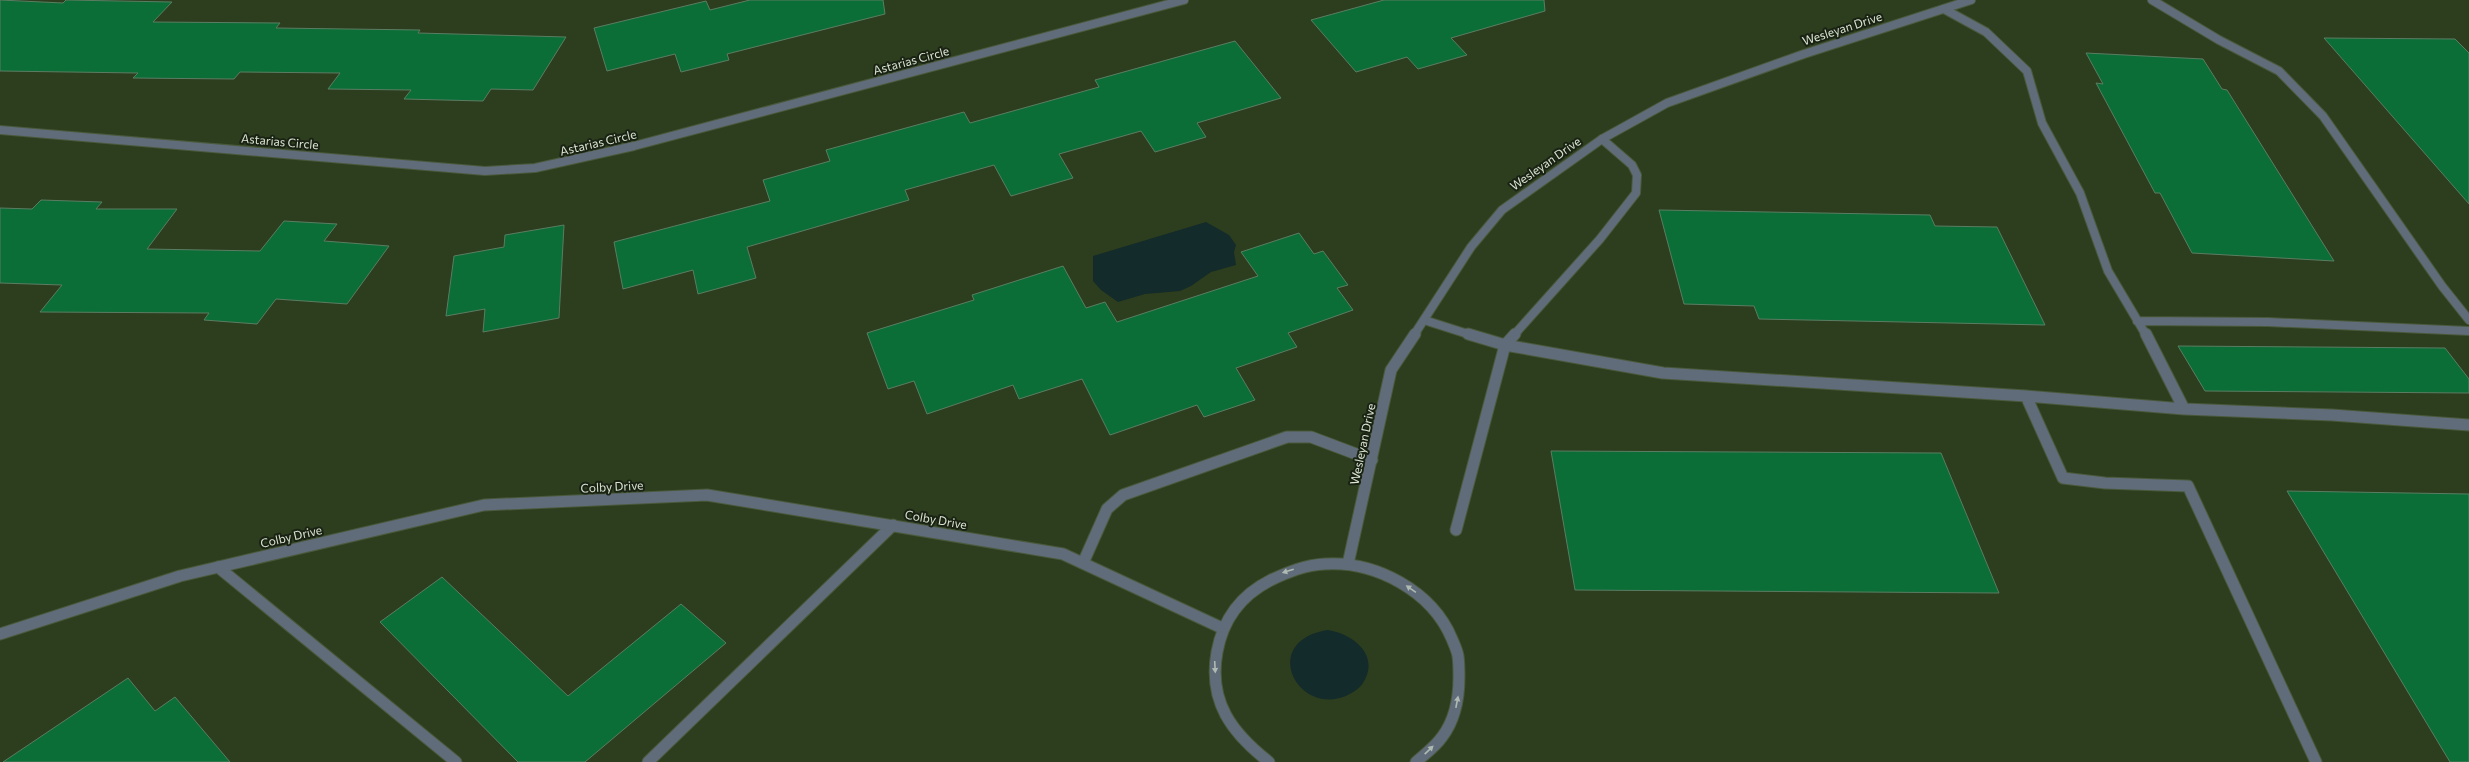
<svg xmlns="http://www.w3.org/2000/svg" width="2469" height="762" font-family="Commissioner,sans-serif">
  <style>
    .water { fill: #132b2a }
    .building { fill: #0b6e37; stroke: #5b7d63 }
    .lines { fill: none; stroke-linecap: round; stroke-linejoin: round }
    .lane-far1-casing { stroke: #49593b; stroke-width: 10 }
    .lane-casing { stroke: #49593b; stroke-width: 13 }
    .street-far1-casing { stroke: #49593b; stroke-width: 10 }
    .street-casing { stroke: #49593b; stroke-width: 13 }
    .lane-far1 { stroke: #606c79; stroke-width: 8 }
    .lane { stroke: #606c79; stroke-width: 11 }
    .street-far1 { stroke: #606c79; stroke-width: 8 }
    .street { stroke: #606c79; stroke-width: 11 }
    .oneway { fill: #afbab2 }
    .labels { text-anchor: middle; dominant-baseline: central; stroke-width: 4; stroke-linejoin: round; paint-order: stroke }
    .street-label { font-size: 12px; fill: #d9e4d1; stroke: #1a2214 }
  </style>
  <rect width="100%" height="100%" fill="#2d3e1e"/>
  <path class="water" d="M1206 222 1229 235 1236 245 1234 252 1236 265 1211 272 1191 286 1180 291 1145 294 1118 302 1101 290 1093 281V256Z
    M1327 630C1352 633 1381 655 1363 683 1359 689 1352 693 1346 696 1297 716 1259 642 1327 630Z"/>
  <path class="building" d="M0 0 63 3 66 0 172 2 153 22 280 23 276 28 420 30 418 33 566 37 533 90 491 89 483 101 404 99 411 90 328 89 340 73 240 72 234 79 133 78 138 73 0 71Z
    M750 0H883L885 14 727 54 729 60 681 72 675 54 607 71 594 28 706 1 710 10Z
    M1384 0H1544L1545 11 1451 38 1467 55 1418 69 1407 57 1356 72 1311 20Z
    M2324 38 2455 39 2469 53V204Z
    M1235 41 1281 98 1197 123 1206 137 1155 152 1141 131 1059 154 1073 178 1011 196 994 165 905 190 909 200 747 247 756 278 698 294 693 270 623 289 614 242 770 201 763 180 830 161 826 150 964 112 970 123 1099 87 1095 80Z
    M2086 53 2203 59 2222 89 2227 90 2334 261 2192 253 2160 193H2155L2096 83 2103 84Z
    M41 200 102 202 96 209H177L147 249 260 251 284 221 337 224 324 241 389 246 347 304 276 299 257 324 204 320 209 313 40 312 62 285 0 283V208L32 209Z
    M1659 210 1930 215 1935 226 1997 227 2045 325 1759 319 1754 306 1684 304Z
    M564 225 559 318 483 332 485 309 446 316 454 256 504 247 505 235Z
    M1299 233 1314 254 1323 251 1348 285 1337 288 1353 310 1288 333 1297 347 1236 368 1255 400 1204 417 1197 405 1110 435 1082 379 1019 399 1013 385 927 414 914 381 888 389 867 333 974 300 972 295 1063 266 1086 308 1105 302 1117 322 1258 276 1241 252Z
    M2178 346 2445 348 2469 379V393L2205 391Z
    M1551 451 1941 453 1999 593 1575 590Z
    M2287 491 2469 494V762H2450Z
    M442 577 568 696 681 604 726 643 585 762H518L380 622Z
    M128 678 155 711 175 697 230 762H3Z"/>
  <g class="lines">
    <defs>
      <path id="lane-far1" d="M2152 0 2219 40 2279 71 2323 116 2442 286 2469 320
        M1944 9 1986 32 2027 71 2042 123 2080 193 2108 271 2146 335
        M1424 320 1471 335
        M2137 321 2268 322 2469 331
        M1514 335 1600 239 1636 193 1637 175 1632 165 1602 139"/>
      <path id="lane" d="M1468 334 1505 345 1663 373 2026 396 2063 478 2105 483 2188 486 2316 762
        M2146 334 2184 409
        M2026 396 2184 409 2332 415 2469 425
        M1456 530 1505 345 1515 334
        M1083 563 1107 509 1123 495 1287 437H1311L1372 460
        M218 567 456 762
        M648 762 893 525"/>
      <path id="street-far1" d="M0 130 485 171 535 168 634 146 1184 0
        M1414 335 1471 247 1502 210 1602 139 1667 103 1804 54 1971 0"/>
      <path id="street" d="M1348 564 1391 370 1415 334
        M0 634 180 576 484 505 707 495 1063 554 1222 628
        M1269 762C1232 733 1208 702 1217 652 1223 619 1241 595 1271 580 1288 572 1305 565 1325 564 1376 561 1432 591 1452 639 1454 644 1457 650 1458 656 1459 663 1459 670 1459 677 1459 698 1455 720 1442 737 1435 747 1425 754 1416 762"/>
    </defs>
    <use href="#lane-far1" class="lane-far1-casing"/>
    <use href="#lane" class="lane-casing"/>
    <use href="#street-far1" class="street-far1-casing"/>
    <use href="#street" class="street-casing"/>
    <use href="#lane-far1" class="lane-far1"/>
    <use href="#lane" class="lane"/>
    <use href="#street-far1" class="street-far1"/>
    <use href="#street" class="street"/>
  </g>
  <defs><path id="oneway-solid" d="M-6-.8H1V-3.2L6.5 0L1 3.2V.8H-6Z"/></defs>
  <g class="oneway">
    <use href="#oneway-solid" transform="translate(1288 571) rotate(163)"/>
    <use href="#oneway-solid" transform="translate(1411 589) rotate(-145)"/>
    <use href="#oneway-solid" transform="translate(1215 667) rotate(87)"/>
    <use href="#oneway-solid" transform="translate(1457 702) rotate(-79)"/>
    <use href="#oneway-solid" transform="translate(1429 750) rotate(-44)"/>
  </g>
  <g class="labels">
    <g class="street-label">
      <text transform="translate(1842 28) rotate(-18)">Wesleyan Drive</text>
      <text transform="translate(911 60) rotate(-15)">Astarias Circle</text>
      <text transform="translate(280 141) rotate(5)">Astarias Circle</text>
      <text transform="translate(598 142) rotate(-13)">Astarias Circle</text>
      <text transform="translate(1545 163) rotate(-35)">Wesleyan Drive</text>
      <text transform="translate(1362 444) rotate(-78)">Wesleyan Drive</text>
      <text transform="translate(612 486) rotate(-3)">Colby Drive</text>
      <text transform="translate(936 519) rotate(10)">Colby Drive</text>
      <text transform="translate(291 536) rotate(-13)">Colby Drive</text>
    </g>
  </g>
</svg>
